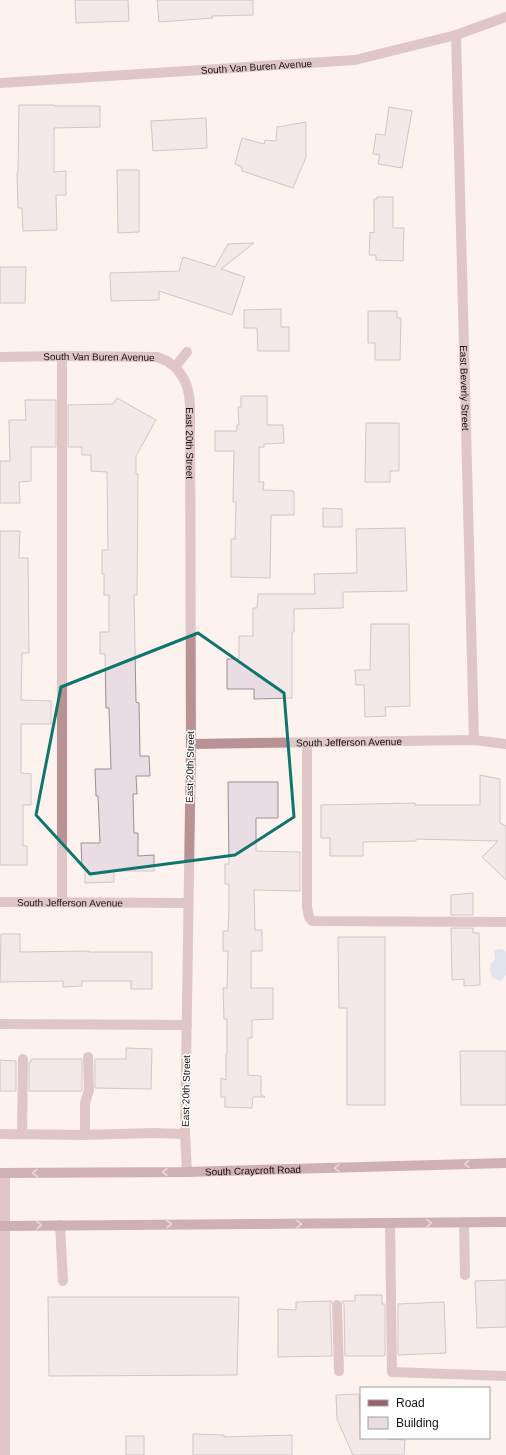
<svg xmlns="http://www.w3.org/2000/svg" width="506" height="1455" font-family="Helvetica,sans-serif">
  <style>
    .water { fill: #bed2ee }
    .building { fill: #e9dce3; stroke: #9c9097 }
    .lines { fill: none; stroke-linecap: round; stroke-linejoin: round }
    .service { stroke: #b99294; stroke-width: 10 }
    .minor { stroke: #b99294; stroke-width: 10 }
    .secondary { stroke: #996266; stroke-width: 10 }
    .oneway { stroke: #d1b8ba }
    .marked { fill: none; stroke: #0f766e; stroke-width: 3; stroke-linejoin: round }
    .labels { text-anchor: middle; dominant-baseline: central; stroke-width: 3; stroke-linejoin: round; paint-order: stroke }
    .street-label { font-size: 10px; fill: #171210; stroke: #fff }
  </style>
  <rect width="100%" height="100%" fill="#fef2ee"/>
  <path class="water" d="M499 949 504 950 506 952V975L501 981 492 978 490 971 491 964 495 959 494 951Z"/>
  <path class="building" d="M75 0H128L129 21 76 23Z
    M157 0H253V15L212 16 213 18 159 22Z
    M19 105H55V106H100V127L54 128V172L66 171V195H56L57 230 23 231 22 208H18L17 173H18Z
    M389 107 412 111 402 168 378 164 380 155 373 154 376 134 385 135Z
    M206 118 207 148 153 151 151 121Z
    M306 122V157L293 188 242 171V167L235 164 242 138 264 144 265 140 276 141 277 127Z
    M117 170H139V232L118 233Z
    M377 197H393V228H404L403 261 376 260V255H369L370 232 374 233V199H377Z
    M254 243 221 269 245 277 232 315 159 291V300L111 301 110 273 179 271 183 257 215 267 228 244Z
    M0 267H26L25 303H0Z
    M281 309V327H289V351H258L257 328H244V310Z
    M368 311H397V318H401L400 360H375V343H368Z
    M241 396H267V425H283L284 443 264 444V447H259V482H264L263 490 294 491V515H271L270 578 231 577V539H235L236 502H233L234 451H215V431H237V425H239L238 407H241Z
    M117 398 156 420 136 456V474H138L137 595H134L136 702 139 703 140 756H149L150 776H136L137 794H133L134 833H138V856L154 855V871H114V882L85 883V868H82L81 843H100L98 796H96L95 769H111L109 708H106L105 654H100V632H109V595H104V574H102V550H108L107 472 91 471V455H82V447H68V405L113 404Z
    M25 400H56V447H31V481L19 482 20 503H0V461H10L9 420H26Z
    M366 423H399V471H390V482H365Z
    M323 508 342 509V527H323Z
    M405 528 407 591 343 592V608L294 609V632H292V698L254 699V689H227V659H239V636H253V608H257L258 594H315L314 574 357 573 356 529Z
    M0 531H20L19 558H28L29 653H22L21 700 51 701V724H21V773L31 774V805H23V846H27V865H0Z
    M371 624H409L410 706 385 707 386 716 365 717 364 685H356L355 670H370Z
    M480 775 500 779V823L506 826V880L482 857 498 841 416 839V841L363 842V856H330V838H321V805L415 803V805H480Z
    M228 782H278V818H256V851L300 852V891L254 890 255 930H262V951H251V988H273V1019L252 1020V1038H248V1075L261 1076V1095L265 1097H253L252 1108 225 1107V1097H221V1078L226 1080V1054H227V1019H224L223 988H227L228 951H223V931H228L229 907V884H225V864H229Z
    M473 893V915H451V895Z
    M451 928H473V933H479L480 985 464 986V979L452 980Z
    M1 934H20V952L89 951V952H152V989H131V981H82V986L63 987V981L0 982Z
    M338 937H385V1105H347V1008H339Z
    M126 1048 152 1049 151 1089 95 1088V1059H126Z
    M460 1051H506V1105H461Z
    M31 1059H82V1091H29V1062H31Z
    M0 1060 16 1061V1091H0Z
    M506 1280V1327L477 1328 475 1281Z
    M355 1295H382V1304H385V1355L384 1356H345L344 1305 342 1301H355Z
    M48 1297H239L237 1375 49 1376Z
    M332 1301 330 1305 332 1356 278 1357V1309L296 1310V1302Z
    M444 1302 446 1353 398 1355V1304Z
    M359 1394 361 1438H387V1439L405 1440 404 1455H353L337 1419 336 1395Z
    M193 1434 224 1435V1437L292 1435V1455H193Z
    M126 1436H144V1455H126Z"/>
  <g class="lines">
    <path class="service" d="M307 743V907L309 917 312 921 506 922
      M62 902V356
      M0 1024 187 1025
      M22 1134 23 1059
      M85 1135V1103L89 1090 88 1057
      M464 1222 465 1275
      M390 1223 392 1372 506 1376
      M60 1225 63 1281
      M337 1305 339 1371"/>
    <g class="minor">
      <path id="s1" d="M456 35 474 740"/>
      <path id="s2" d="M0 83 355 60 456 35 506 17"/>
      <path id="s3" d="M0 357 62 356 157 357 167 361 175 367 187 352"/>
      <path id="s4" d="M175 367C186 379 189 389 190 405L191 744 185 1134 187 1172"/>
      <path id="s5" d="M191 744 474 740 506 744"/>
      <path id="s6" d="M0 902 188 903"/>
      <path d="M0 1134 85 1135 153 1133 185 1134"/>
      <path d="M5 1173V1455"/>
    </g>
    <g class="secondary">
      <path id="s7" d="M0 1173 187 1172 506 1163"/>
      <path d="M0 1226 506 1222"/>
    </g>
  </g>
  <defs><path id="oneway-chevron" d="M-2-3.5L2.5 0L-2 3.5" fill="none" stroke-width="1.6" stroke-linecap="round" stroke-linejoin="round"/></defs>
  <g class="oneway">
    <use href="#oneway-chevron" transform="translate(467 1164) rotate(178)"/>
    <use href="#oneway-chevron" transform="translate(337 1168) rotate(178)"/>
    <use href="#oneway-chevron" transform="translate(165 1172) rotate(180)"/>
    <use href="#oneway-chevron" transform="translate(35 1173) rotate(180)"/>
    <use href="#oneway-chevron" transform="translate(429 1223) rotate(-1)"/>
    <use href="#oneway-chevron" transform="translate(169 1224)"/>
    <use href="#oneway-chevron" transform="translate(299 1224)"/>
    <use href="#oneway-chevron" transform="translate(39 1225) rotate(-1)"/>
  </g>
  <path d="M0 0H506V1455H0ZM198 633 284 693 294 817 235 855 90 874 36 815 61 687Z" fill="#fef2ee" fill-opacity=".55" fill-rule="evenodd"/>
  <path class="marked" d="M198 633 284 693 294 817 235 855 90 874 36 815 61 687Z"/>
  <g class="labels">
    <g class="street-label">
      <text stroke="none"><textPath href="#s2" startOffset="257">South Van Buren Avenue</textPath></text>
      <text stroke="none"><textPath href="#s3" startOffset="99">South Van Buren Avenue</textPath></text>
      <text stroke="none"><textPath href="#s1" startOffset="353">East Beverly Street</textPath></text>
      <text stroke="none"><textPath href="#s4" startOffset="80">East 20th Street</textPath></text>
      <text stroke="none"><textPath href="#s5" startOffset="158">South Jefferson Avenue</textPath></text>
      <text transform="translate(190 767) rotate(-89)">East 20th Street</text>
      <text stroke="none"><textPath href="#s6" startOffset="70">South Jefferson Avenue</textPath></text>
      <text transform="translate(186 1091) rotate(-89)">East 20th Street</text>
      <text stroke="none"><textPath href="#s7" startOffset="253">South Craycroft Road</textPath></text>
    </g>
  </g>
  <rect x="360" y="1387" width="130" height="52" fill="#ffffff" stroke="#a2a09f"/>
  <rect x="368" y="1400" width="20" height="6" fill="#996266" stroke="#a2a09f"/>
  <text x="396" y="1407" font-size="12" fill="#171210">Road</text>
  <rect x="368" y="1417" width="20" height="12" fill="#e9dce3" stroke="#a2a09f"/>
  <text x="396" y="1427" font-size="12" fill="#171210">Building</text>
</svg>
